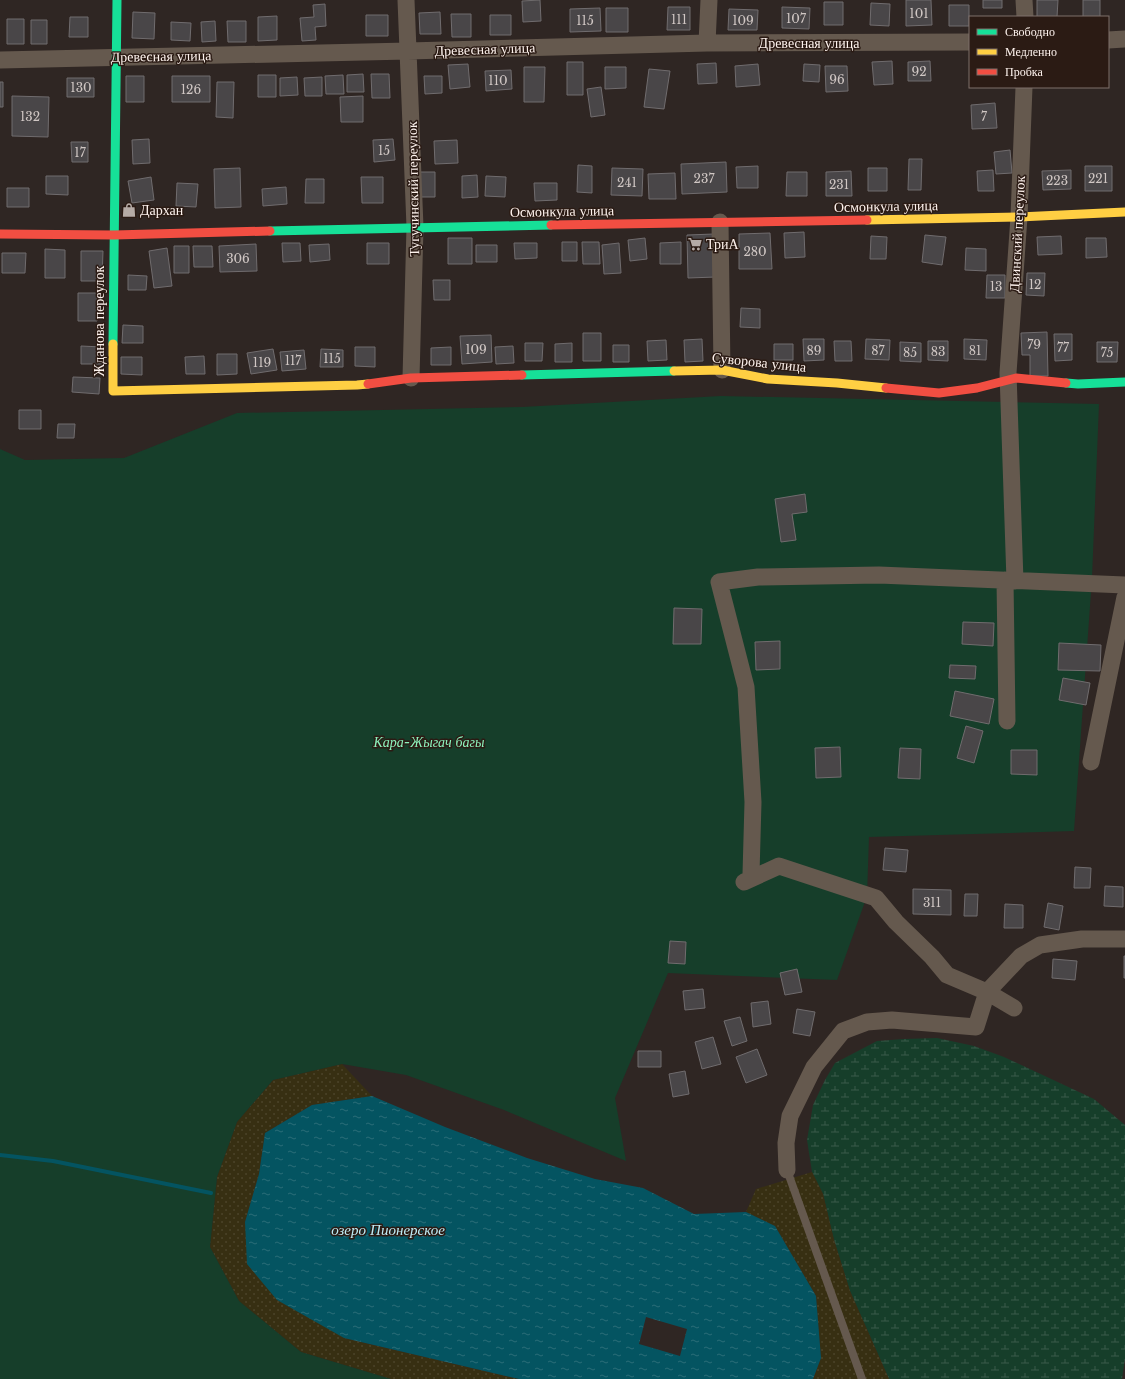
<svg xmlns="http://www.w3.org/2000/svg" width="1125" height="1379" font-family="'Libre Baskerville',serif">
  <style>
    .wetland { fill: url(#wetland-marsh) }
    .sand { fill: url(#sand-dots) }
    .green { fill: #163e2a }
    .water { fill: url(#water-ripples); fill-rule: evenodd }
    .lines { fill: none; stroke-linecap: round; stroke-linejoin: round }
    .stream { stroke: #045461; stroke-width: 4 }
    .building { fill: #494648; stroke: #706c6e }
    .lane { stroke: #65594e; stroke-width: 8 }
    .street { stroke: #65594e; stroke-width: 17 }
    .fast { stroke: #16e098; stroke-width: 9 }
    .slow { stroke: #ffcf43; stroke-width: 9 }
    .jam { stroke: #f24e42; stroke-width: 9 }
    .labels { text-anchor: middle; dominant-baseline: central; stroke-width: 3; stroke-linejoin: round; paint-order: stroke }
    .number-label { font-size: 12px; fill: #d0c7c4 }
    .street-label { font-size: 14px; fill: #fdf2ed; stroke: #2b1b14 }
    .poi-label { font-size: 14px; fill: #fdf2ed; stroke: #2b1b14; text-anchor: start }
    .park-label { font-size: 14px; font-style: italic; fill: #8cf2bc; stroke: #2b1b14 }
    .water-label { font-size: 15px; font-style: italic; fill: #beecf6; stroke: #2b1b14 }
  </style>
  <defs>
    <pattern id="wetland-marsh" width="20" height="14" patternUnits="userSpaceOnUse"><rect width="20" height="14" fill="#163e2a"/><path d="M1 5h8M5 5V1M11 12h8M15 12V8" fill="none" stroke="#395a49"/></pattern>
    <pattern id="sand-dots" width="8" height="8" patternUnits="userSpaceOnUse"><rect width="8" height="8" fill="#372f12"/><path d="M2 2h.1M6 6h.1" fill="none" stroke="#4b4329" stroke-width="1.8" stroke-linecap="round"/></pattern>
    <pattern id="water-ripples" width="26" height="14" patternUnits="userSpaceOnUse"><rect width="26" height="14" fill="#045461"/><path d="M2 4q2-2 4 0t4 0M15 11q2-2 4 0t4 0" fill="none" stroke="#2a6d78"/></pattern>
  </defs>
  <rect width="100%" height="100%" fill="#2f2623"/>
  <path class="wetland" d="M937 1038 974 1046 1004 1057 1094 1099 1125 1125V1359L1122 1379H889L850 1291 834 1240 823 1194 812 1172 807 1140 813 1105 825 1080 835 1063 877 1041 904 1039Z"/>
  <path class="sand" d="M342 1064 372 1096 312 1105 265 1133 259 1174 245 1222 344 1338 519 1379H391L301 1352 239 1301 210 1247 217 1177 237 1122 273 1080Z
    M812 1172 823 1194 834 1240 850 1291 889 1379H813L821 1358 816 1296 775 1226 746 1212 756 1189Z"/>
  <path class="green" d="M721 396 1099 404 1092 578 1074 831 869 837 867 896 837 980 668 973 615 1098 626 1161 504 1110 406 1075 342 1064 273 1080 237 1122 217 1177 210 1247 239 1301 301 1352 391 1379H0V449L25 460 124 458 237 413 522 407Z"/>
  <path class="water" d="M372 1096 445 1127 527 1158 595 1179 643 1188 694 1214 746 1212 775 1226 816 1296 821 1358 813 1379H519L344 1338 277 1300 247 1264 245 1222 259 1174 265 1133 312 1105ZM646 1317 687 1329 680 1356 639 1344Z"/>
  <g class="lines">
    <path class="stream" d="M0 1155 53 1161 211 1193"/>
  </g>
  <path class="building" d="M540 0 541 21 523 22 522 1Z
    M906 0H931L932 25 906 26Z
    M983 0H1002V8H983Z
    M1037 0H1058L1057 17H1037Z
    M1083 0H1100V17H1083Z
    M824 2H843V25H824Z
    M871 3 890 4 889 26 870 25Z
    M325 4 326 26 315 27 316 40 302 41 300 18 314 17 313 5Z
    M949 5H969V26H949Z
    M668 7H690V30H667Z
    M782 7 810 8 809 29 782 28Z
    M600 8 601 31 570 32V9Z
    M606 8H628V32H606Z
    M729 9 758 10 757 30H728Z
    M133 12 155 13 154 39 132 38Z
    M440 12 441 34H420L419 13Z
    M451 14H471V37H452Z
    M366 15H388V36H366Z
    M490 15H511V35H490Z
    M277 16V40L258 41V17Z
    M70 17H88V37H69Z
    M7 19H24V44H7Z
    M31 20H47V44H31Z
    M215 21 216 41 202 42 201 22Z
    M227 21H246V42H228Z
    M171 22 191 23 190 41 171 40Z
    M892 61 893 84 874 85 872 62Z
    M930 61 931 81H908V62Z
    M567 62H583V95H567Z
    M716 63 717 83 698 84 697 64Z
    M468 64 470 87 450 89 448 65Z
    M758 64 760 85 736 87 735 66Z
    M804 64 820 65 819 82 803 81Z
    M825 66H847L848 91 826 92Z
    M524 67H545L544 102H524Z
    M605 67H626V88L605 89Z
    M649 69 670 71 664 109 644 107Z
    M511 70 512 89 486 91 485 71Z
    M363 74 364 92H347V75Z
    M371 74H389L390 98H372Z
    M258 75H276V97H258Z
    M343 75 344 94H326L325 76Z
    M126 76H144V102H126Z
    M172 76H210V102H172Z
    M424 76H442V93L425 94Z
    M297 77 298 95 280 96V78Z
    M322 77V96H305L304 78Z
    M67 78H94V97H67Z
    M0 82H3V107H0Z
    M217 82H234L233 118 216 117Z
    M601 87 605 115 591 117 587 89Z
    M12 96 49 97 48 137 12 136Z
    M363 96V122H341L340 97Z
    M995 103 997 128 972 129 971 105Z
    M149 139 150 163 133 164 132 140Z
    M393 139 395 160 374 162 373 140Z
    M457 140 458 163 435 164 434 141Z
    M71 142H88V162H72Z
    M1010 150 1012 173 996 174 994 152Z
    M909 159H922L921 190H908Z
    M726 162 727 192 682 194 681 164Z
    M578 165 592 166V193L577 192Z
    M758 166V188H737L736 167Z
    M1085 166H1112V191H1085Z
    M240 168 241 207 215 208 214 169Z
    M612 168 643 169 642 196 611 195Z
    M868 168H887V191H868Z
    M993 170 994 191H978L977 171Z
    M1071 170V189L1043 190 1042 171Z
    M851 171 852 196H826V172Z
    M419 172H435V197H419Z
    M787 172H807V196H786Z
    M675 173 676 199H649L648 174Z
    M477 175 478 197 462 198V176Z
    M46 176H68V195L46 194Z
    M486 176 506 177 505 197 485 196Z
    M151 177 154 200 132 203 128 181Z
    M361 177H383V203H362Z
    M306 179H324V203H305Z
    M177 183 198 184 196 207 176 206Z
    M534 183H557V200L535 201Z
    M286 187 287 204 263 206 262 189Z
    M7 188H29V207H7Z
    M804 232 805 257 785 258 784 233Z
    M770 233 772 269H739V234Z
    M714 234 716 277 688 278 687 235Z
    M925 235 946 237 942 265 922 262Z
    M871 236 887 237 886 259H870Z
    M1061 236 1062 254 1038 255 1037 237Z
    M448 238H472V264H448Z
    M645 238 647 259 630 261 628 240Z
    M1086 238H1106L1107 257 1086 258Z
    M562 242H577V261H562Z
    M582 242H599L600 264H583Z
    M681 242V264H660V243Z
    M282 243H300L301 261 283 262Z
    M367 243H389V264H367Z
    M514 243H537V258L515 259Z
    M619 243 621 273 604 274 602 245Z
    M256 244 257 271 220 272 219 246Z
    M329 244 330 260 310 262 309 245Z
    M476 245H497V262H476Z
    M174 246H189V273H174Z
    M193 246H212L213 267H194Z
    M167 248 172 286 154 288 149 251Z
    M966 248 986 249V271L965 270Z
    M45 249 65 250V278H45Z
    M81 251H103L102 281H81Z
    M2 253H26L25 273H2Z
    M1027 273H1045L1044 296 1026 295Z
    M128 275 147 276 146 290H128Z
    M987 275H1005V298H986Z
    M433 280H450V300H434Z
    M78 293H97V321H78Z
    M741 308 760 309V328L740 327Z
    M123 325 143 326V343H122Z
    M1047 332 1048 376H1030V355H1022L1021 333Z
    M583 333H601V361H583Z
    M1054 334H1072V360L1055 361Z
    M491 335 492 362 462 364 460 336Z
    M702 339 703 361 685 362 684 340Z
    M803 339H824V360L804 361Z
    M866 339 890 340 889 360 865 359Z
    M964 339 987 340 986 360 964 359Z
    M666 340 667 360 648 361 647 341Z
    M834 341H851L852 361H835Z
    M928 341H948V361L928 360Z
    M900 342 921 343V362L900 361Z
    M1097 342H1118L1117 362H1097Z
    M525 343H543L542 361H525Z
    M572 343V362H555V344Z
    M774 344H793V360H774Z
    M613 345H629V362H613Z
    M81 346 102 347V364H81Z
    M513 346 514 363 496 364 495 347Z
    M355 347H375V367L355 366Z
    M451 347V365H431V348Z
    M273 349 277 370 251 374 247 353Z
    M321 349 343 350V367H320Z
    M304 350 306 369 282 371 280 352Z
    M217 354H237V374L217 375Z
    M204 356 205 374H186L185 357Z
    M121 357H142V375L121 374Z
    M73 377 100 378 99 394 72 392Z
    M19 410H41V429H19Z
    M58 424H75L74 438H57Z
    M805 494 807 512 792 514 796 540 781 542 775 499Z
    M674 608 702 609 701 644H673Z
    M963 622 994 623 993 646 962 644Z
    M780 641V669L756 670 755 642Z
    M1059 643 1101 645 1100 671 1058 670Z
    M950 665 976 666 975 679 949 678Z
    M1063 678 1090 683 1086 705 1059 700Z
    M955 691 994 699 989 724 950 716Z
    M966 726 983 731 974 763 957 758Z
    M840 747 841 777 816 778 815 748Z
    M900 748 921 749 920 779 898 778Z
    M1011 750H1037V775L1011 774Z
    M885 848 908 850 906 872 883 870Z
    M1075 867 1091 868 1090 888H1074Z
    M1105 886 1123 887V907L1104 906Z
    M913 889 951 890V915L913 914Z
    M965 894H978L977 916H964Z
    M1048 903 1063 906 1059 930 1044 927Z
    M1005 904 1023 905V928H1004Z
    M670 941 686 942 685 964 668 963Z
    M1124 956H1125V978H1124Z
    M1053 959 1077 961 1075 980 1052 978Z
    M797 969 802 992 785 995 780 973Z
    M703 989 705 1008 685 1010 683 991Z
    M768 1001 771 1024 753 1027 751 1003Z
    M797 1009 815 1012 810 1036 793 1033Z
    M740 1017 747 1041 732 1046 724 1021Z
    M713 1037 721 1064 702 1069 695 1042Z
    M757 1049 767 1075 746 1083 736 1057Z
    M638 1051H661V1067H638Z
    M685 1071 689 1094 673 1097 669 1074Z"/>
  <g class="lines">
    <path class="lane" d="M787 1170 862 1379"/>
    <path class="street" d="M406 0 415 227 411 378
      M1024 0 1025 17
      M1108 40 1125 39
      M707 43 709 0
      M0 60 408 51 707 43 970 42
      M720 222 722 370
      M1005 580 1007 721
      M1015 581 1008 373 1019 217 1024 87
      M1091 762 1125 597
      M751 874 753 802 746 687 719 582 758 577 879 575 1125 585
      M744 882 779 866 876 898 896 922 932 957 947 975 987 992 1014 1008
      M787 1170 786 1143 790 1116 814 1067 843 1031 867 1022 892 1020 976 1027 987 992 1021 956 1040 945 1082 939H1125"/>
    <path class="fast" d="M270 231 551 225
      M113 344 117 0
      M522 375 674 371
      M1066 383 1078 384 1125 382"/>
    <path class="slow" d="M867 220 1019 217 1125 212
      M113 344V391L357 385 368 384
      M674 371 722 370 768 379 837 383 886 388"/>
    <path class="jam" d="M551 225 867 220
      M0 234 114 235 270 231
      M368 384 411 378 522 375
      M886 388 939 393 977 388 1016 378 1066 383"/>
  </g>
  <defs>
    <symbol id="shop-bare" viewBox="-9 -9 18 18"><path d="M-5-2.5h2.3a2.7 3.5 0 0 1 5.4 0H5L5.5 6h-11ZM-1.5-2.5h3a1.5 2.3 0 0 0-3 0Z" fill="#b5aba6" stroke="#2b1b14" stroke-width="2.5" paint-order="stroke"/></symbol>
    <symbol id="supermarket-bare" viewBox="-9 -9 18 18"><path d="M-6-5.5h2.5l.6 2H6L4.5 2H-2.5L-4.4-4H-6ZM-1.5 3.2a1.3 1.3 0 1 0 .1 0ZM3 3.2a1.3 1.3 0 1 0 .1 0Z" fill="#b5aba6" stroke="#2b1b14" stroke-width="2.5" paint-order="stroke"/></symbol>
  </defs>
  <g fill-rule="evenodd">
    <use href="#shop-bare" x="119" y="200" width="20" height="20"/>
    <use href="#supermarket-bare" x="685" y="234" width="20" height="20"/>
  </g>
  <g class="labels">
    <g class="number-label">
      <text x="919" y="13">101</text>
      <text x="796" y="18">107</text>
      <text x="679" y="19">111</text>
      <text x="585" y="20">115</text>
      <text x="743" y="20">109</text>
      <text x="919" y="71">92</text>
      <text x="837" y="79">96</text>
      <text x="498" y="80">110</text>
      <text x="81" y="87">130</text>
      <text x="191" y="89">126</text>
      <text x="30" y="116">132</text>
      <text x="984" y="116">7</text>
      <text x="384" y="150">15</text>
      <text x="80" y="152">17</text>
      <text x="704" y="178">237</text>
      <text x="1098" y="178">221</text>
      <text x="1057" y="180">223</text>
      <text x="627" y="182">241</text>
      <text x="839" y="184">231</text>
      <text x="755" y="251">280</text>
      <text x="238" y="258">306</text>
      <text x="1035" y="284">12</text>
      <text x="996" y="286">13</text>
      <text x="1034" y="344">79</text>
      <text x="1063" y="347">77</text>
      <text x="476" y="349">109</text>
      <text x="814" y="350">89</text>
      <text x="878" y="350">87</text>
      <text x="975" y="350">81</text>
      <text x="938" y="351">83</text>
      <text x="910" y="352">85</text>
      <text x="1107" y="352">75</text>
      <text x="332" y="358">115</text>
      <text x="293" y="360">117</text>
      <text x="262" y="362">119</text>
      <text x="932" y="902">311</text>
    </g>
    <g class="street-label">
      <text x="809" y="43">Древесная улица</text>
      <text transform="translate(485 49) rotate(-2)">Древесная улица</text>
      <text transform="translate(161 56) rotate(-1)">Древесная улица</text>
      <text transform="translate(413 189) rotate(-91)">Тугучинский переулок</text>
      <text transform="translate(886 206) rotate(-1)">Осмонкула улица</text>
      <text transform="translate(562 211) rotate(-1)">Осмонкула улица</text>
      <text transform="translate(1017 234) rotate(-87)">Двинский переулок</text>
      <text transform="translate(99 321) rotate(-90)">Жданова переулок</text>
      <text transform="translate(759 362) rotate(6)">Суворова улица</text>
    </g>
    <g class="poi-label">
      <text x="140" y="210">Дархан</text>
      <text x="706" y="244">ТриА</text>
    </g>
    <g class="park-label">
      <text x="429" y="742">Кара-Жыгач багы</text>
    </g>
    <g class="water-label">
      <text x="388" y="1229">озеро Пионерское</text>
    </g>
  </g>
  <rect x="969" y="16" width="140" height="72" fill="#2b1b14" stroke="#7f716b"/>
  <rect x="977" y="29" width="20" height="6" fill="#16e098" stroke="#7f716b"/>
  <text x="1005" y="36" font-size="12" fill="#fdf2ed">Свободно</text>
  <rect x="977" y="49" width="20" height="6" fill="#ffcf43" stroke="#7f716b"/>
  <text x="1005" y="56" font-size="12" fill="#fdf2ed">Медленно</text>
  <rect x="977" y="69" width="20" height="6" fill="#f24e42" stroke="#7f716b"/>
  <text x="1005" y="76" font-size="12" fill="#fdf2ed">Пробка</text>
</svg>
